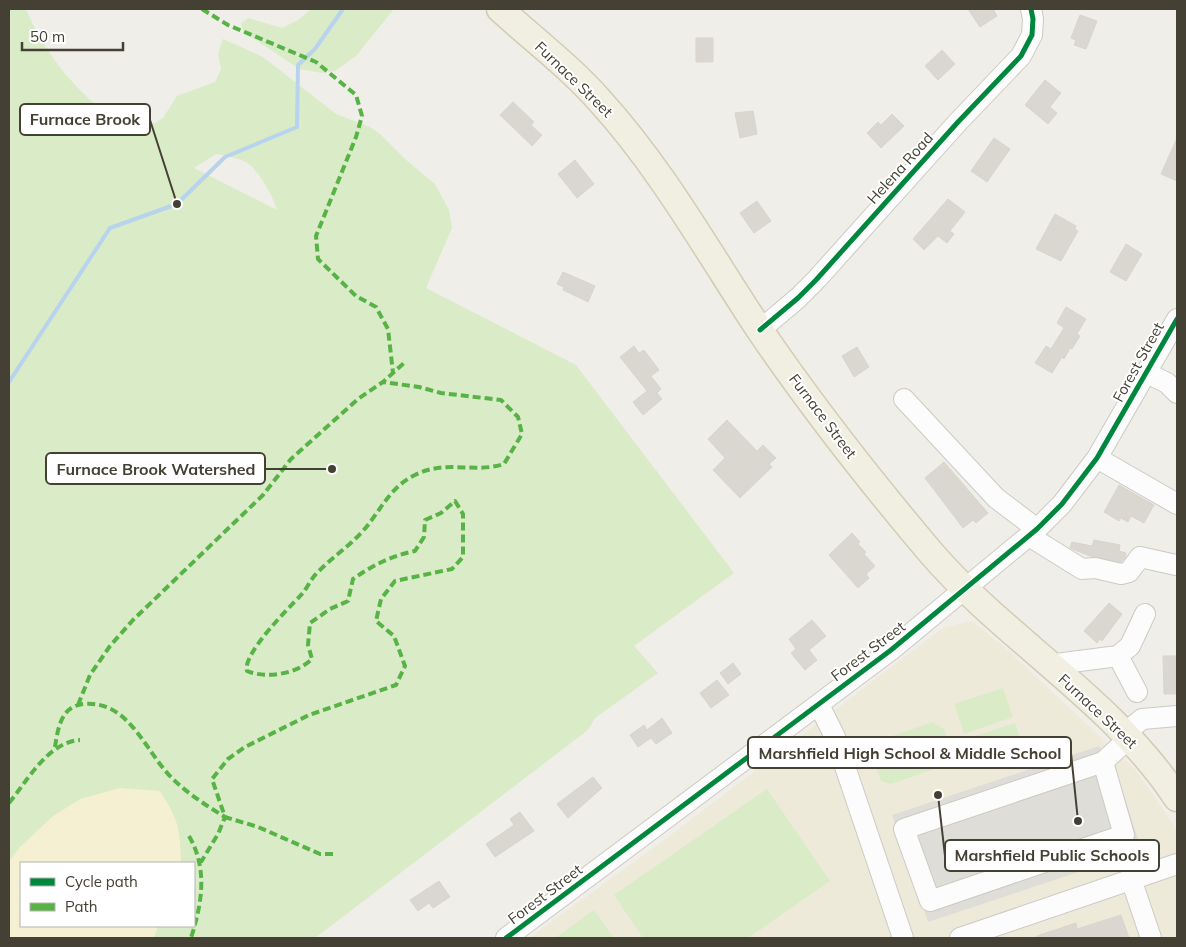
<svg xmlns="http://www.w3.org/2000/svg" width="1186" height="947" font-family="Mulish,sans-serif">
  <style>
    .education { fill: #eeeada }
    .green { fill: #daebc7; fill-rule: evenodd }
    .sand { fill: #f4f0d1 }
    .parking { fill: #dfddd8 }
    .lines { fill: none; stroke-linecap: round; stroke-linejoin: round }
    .stream { stroke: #b7d3ee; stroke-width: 4 }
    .building { fill: #d9d7d0; stroke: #d8d5ce }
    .minor-casing { stroke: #cccac4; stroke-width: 22 }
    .major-casing { stroke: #d2ccb5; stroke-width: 29 }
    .minor { stroke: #fdfcfc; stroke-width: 20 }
    .major { stroke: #f1eee2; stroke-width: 26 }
    .quiet { stroke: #57b346; stroke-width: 4; stroke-dasharray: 8 4; stroke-linecap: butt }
    .cycleway-casing { stroke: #fff; stroke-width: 8 }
    .cycleway { stroke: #00873e; stroke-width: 5 }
    .labels { text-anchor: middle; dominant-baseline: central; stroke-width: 4; stroke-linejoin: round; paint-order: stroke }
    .street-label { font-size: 15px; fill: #454034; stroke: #fff }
    .leader { fill: none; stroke: #454034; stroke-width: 2 }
    .callout-dot { fill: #454034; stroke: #fff; stroke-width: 2 }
    .callout { fill: #fff; stroke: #454034; stroke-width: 2 }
    .callout-label { font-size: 16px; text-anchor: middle; font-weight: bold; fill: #454034 }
  </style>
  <rect width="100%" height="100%" fill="#f0eee8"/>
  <path class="education" d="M972 621 1004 647 1135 769 1172 822 1177 832V938H529L656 846 944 627Z"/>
  <path class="green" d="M9 9H26C47 59 81 97 125 128L155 123 163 118 177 96 215 82 221 69 218 53 223 39 263 57 336 114 370 127 379 133 405 159 435 184 449 210 452 228 426 288 576 365 734 573 634 646 658 673 595 718 588 730 315 938H9ZM216 154C227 156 241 158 250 165 261 175 273 196 277 210L194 168ZM21 863H194V926H21Z
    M311 9H394L356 56 335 71 322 73 299 69 243 31 241 23 248 18 282 28 298 20Z
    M1003 688 1013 717 964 734 954 704Z
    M932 722 944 729 952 753 949 764 891 784 881 781 871 754 873 743Z
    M1015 723 1025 752 976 769 966 739Z
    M767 789 830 881 748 938H643L614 895Z
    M594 910 614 938H555Z"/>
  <path class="sand" d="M120 788 160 791C179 820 180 829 181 863H21V926H158L154 938H9V861L20 847 53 816 80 799Z"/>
  <path class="parking" d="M1099 746 1119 780 1142 851 928 922 892 815Z"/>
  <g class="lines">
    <path class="stream" d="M9 382 110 228 177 204 225 157 297 127 298 65 315 49 343 9"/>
  </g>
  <path class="building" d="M968 9H993L997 16 980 27Z
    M1080 15 1097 21 1086 49 1074 45 1076 40 1071 38Z
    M696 38H713V62H696Z
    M942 50 955 64 938 80 925 66Z
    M1045 80 1061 93 1050 107 1057 113 1048 124 1025 105Z
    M513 102 534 122 531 125 542 135 532 146 500 115Z
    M753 111 757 134 740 138 735 113Z
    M892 114 904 126 881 148 867 133 878 122 881 125Z
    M994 138 1010 149 987 182 971 171Z
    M1177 138V181L1161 174Z
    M575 160 594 184 577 198 558 174Z
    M948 199 965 212 950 231 954 234 947 243 938 236 924 250 913 239Z
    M757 201 771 221 754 233 740 213Z
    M1055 214 1076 226 1075 229 1078 231 1061 261 1036 249Z
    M1126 244 1142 254 1126 281 1110 272Z
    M563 272 595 286 588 302 563 290 564 287 557 284Z
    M1066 307 1086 319 1077 334 1080 336 1072 349 1070 348 1064 359 1062 357 1052 373 1035 363 1046 346 1051 349 1064 328 1057 323Z
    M634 346 639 353 644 350 659 370 651 376 661 389 657 393 662 399 643 415 633 402 647 391 620 357Z
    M857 347 869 367 854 377 842 356Z
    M727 420 757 451 763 445 776 458 769 464 772 467 740 498 713 470 725 458 708 439Z
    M944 462 988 513 976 523 973 520 963 528 925 478Z
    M1119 485 1154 505 1144 523 1131 516 1128 522 1121 518 1119 521 1104 512Z
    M852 533 860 542 858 544 866 552 864 554 875 566 866 574 869 578 858 588 829 555Z
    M1094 540 1120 545 1119 551 1126 553 1125 558 1121 562 1090 556 1070 548 1072 542 1092 546Z
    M1109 603 1122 614 1102 641 1100 639 1097 643 1084 631Z
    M812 620 826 636 809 650 817 660 805 670 791 653 796 649 789 639Z
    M1163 656H1177V694H1164Z
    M733 663 741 674 728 684 720 673Z
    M717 680 729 695 711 708 700 693Z
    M662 718 672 733 656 744 651 738 638 747 630 735 644 725 647 730Z
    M593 777 602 788 568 818 557 804Z
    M520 812 534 831 495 857 486 844 514 825 510 819Z
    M439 881 450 897 433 908 429 903 418 911 410 900Z
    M1121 915 1129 938H1037V936L1076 923 1077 929Z"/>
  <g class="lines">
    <defs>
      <path id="minor" d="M760 330 798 298 816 280 958 122 1021 56 1032 35 1033 19 1031 9
        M1147 373 1167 383 1177 393
        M904 399 996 498 1037 529
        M1097 458 1177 504
        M1029 536 1082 569 1095 568 1121 574 1129 572 1140 557 1176 565
        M1118 656 1130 646 1145 614
        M1048 665 1118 656 1137 692
        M819 705 835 737 903 938
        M1124 734 1142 719 1177 716
        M1103 762 1124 835 930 901 904 829 1103 762 1129 738
        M1131 879 1151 938
        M506 938 891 650 1037 529 1062 504 1097 458 1177 319
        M960 938 1177 864"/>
      <path id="major" d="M500 9C533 39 570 67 600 101 662 169 708 252 759 329 812 407 871 482 932 554 1008 641 1113 701 1177 798"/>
    </defs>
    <use href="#minor" class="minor-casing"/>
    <use href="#major" class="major-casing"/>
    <use href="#minor" class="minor"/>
    <use href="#major" class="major"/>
    <path class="quiet" d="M202 9 228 25 316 62 356 95 362 116 356 137 316 236 318 259 356 296 376 307 388 329 393 373
      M78 705 90 675 110 646 133 620 263 495 291 459 358 399 383 382 404 363
      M55 747C58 728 61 706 84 704 131 700 146 755 175 781 190 795 207 806 225 817L218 834 201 862
      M9 803C28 780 48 742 80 740
      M189 836C208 869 202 903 191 938
      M333 854H320L258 827 225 817 212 779 228 759 245 747 309 715 396 685 405 666 394 636 376 621 381 599 395 581 452 569 463 557V514L455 501 441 513 425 520 424 537 415 551C391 556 373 565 353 579L348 601 330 609 310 623 308 645 312 659C297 674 266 679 247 671 242 654 289 608 301 595 307 589 310 580 316 574 330 559 347 548 361 533 380 513 388 488 415 475 447 459 473 474 504 464L522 434 518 417 501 400 441 393 419 387 383 382"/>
    <defs>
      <path id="cycleway" d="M760 330 798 298 816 280 958 122 1021 56 1032 35 1033 19 1031 9
        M506 938 891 650 1037 529 1062 504 1097 458 1177 319"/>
    </defs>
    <use href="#cycleway" class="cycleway-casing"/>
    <use href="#cycleway" class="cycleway"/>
  </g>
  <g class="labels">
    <g class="street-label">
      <text transform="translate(574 79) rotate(44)">Furnace Street</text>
      <text transform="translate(900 168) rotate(-48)">Helena Road</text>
      <text transform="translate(1138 362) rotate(-61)">Forest Street</text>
      <text transform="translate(823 416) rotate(53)">Furnace Street</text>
      <text transform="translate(868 651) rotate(-37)">Forest Street</text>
      <text transform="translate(1098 711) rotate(43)">Furnace Street</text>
      <text transform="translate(545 894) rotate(-37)">Forest Street</text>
    </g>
  </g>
  <path class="leader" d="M177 204L150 120M332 469L265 469M1078 821L1071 753M938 795L945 856"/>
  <g class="callout-dot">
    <circle cx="177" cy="204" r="5"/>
    <circle cx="332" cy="469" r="5"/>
    <circle cx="1078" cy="821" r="5"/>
    <circle cx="938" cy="795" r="5"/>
  </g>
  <g class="callout">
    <rect x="20" y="104" width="130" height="31" rx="5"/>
    <rect x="46" y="453" width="219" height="31" rx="5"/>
    <rect x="748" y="737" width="323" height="31" rx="5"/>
    <rect x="945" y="840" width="214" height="31" rx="5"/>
  </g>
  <g class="callout-label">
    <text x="85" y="125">Furnace Brook</text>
    <text x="156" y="475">Furnace Brook Watershed</text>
    <text x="910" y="759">Marshfield High School &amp; Middle School</text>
    <text x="1052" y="861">Marshfield Public Schools</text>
  </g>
  <rect width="1186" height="947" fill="none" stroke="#454034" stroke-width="20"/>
  <rect x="20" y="862" width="175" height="65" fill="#ffffff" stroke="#b5b3ae"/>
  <rect x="30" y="878" width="25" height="8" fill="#00873e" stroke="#b5b3ae"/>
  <text x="65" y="887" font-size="15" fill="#454034">Cycle path</text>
  <rect x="30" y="903" width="25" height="8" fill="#57b346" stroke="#b5b3ae"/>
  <text x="65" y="912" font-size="15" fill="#454034">Path</text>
  <path d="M22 42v8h101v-8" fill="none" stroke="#454034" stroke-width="2.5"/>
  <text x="30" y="42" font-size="15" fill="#454034" stroke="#ffffff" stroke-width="4" paint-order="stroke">50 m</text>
</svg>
